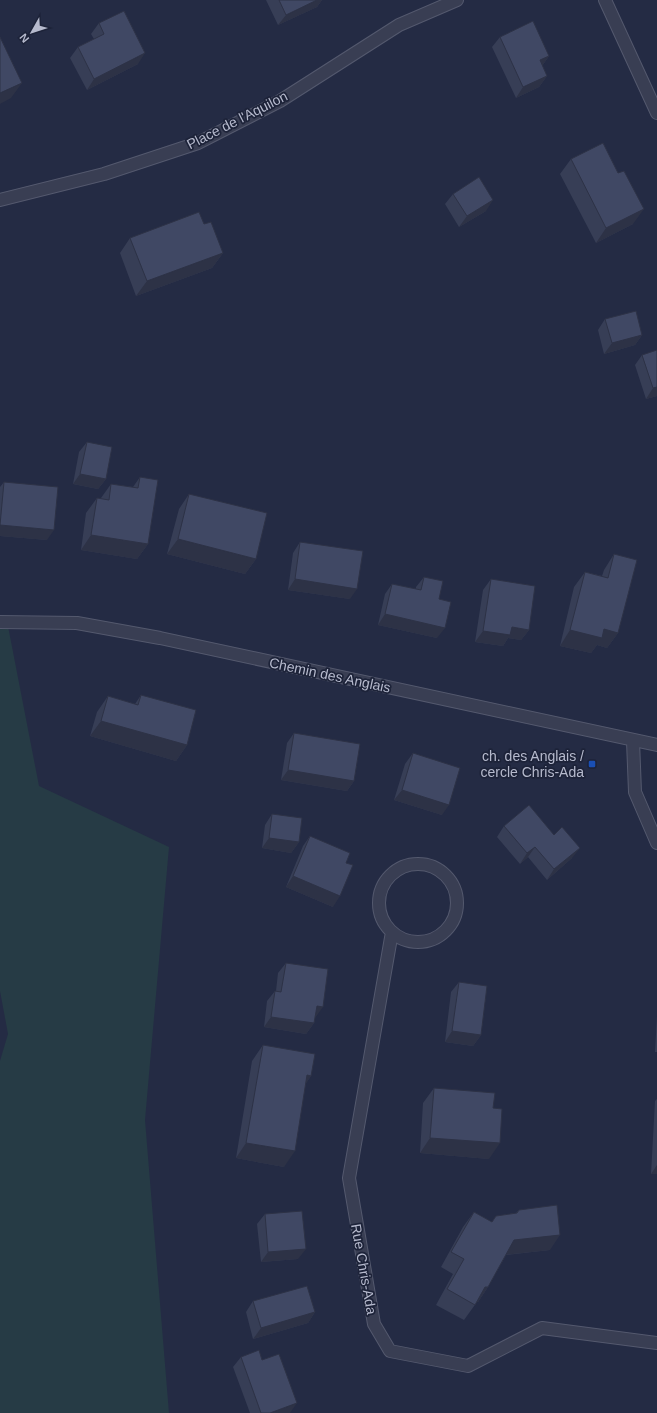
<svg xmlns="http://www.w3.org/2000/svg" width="657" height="1413" font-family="Arial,sans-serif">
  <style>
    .green { fill: #263b45 }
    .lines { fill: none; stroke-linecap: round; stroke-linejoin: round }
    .minor-casing { stroke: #54596e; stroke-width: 14 }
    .minor { stroke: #393e53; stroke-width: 12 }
    .wall { fill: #373e56 }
    .shaded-wall { fill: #2d3246 }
    .building { fill: #404864; stroke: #2d3246 }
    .transit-dot { fill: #1a4fb4; stroke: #1d2339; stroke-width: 1.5 }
    .labels { text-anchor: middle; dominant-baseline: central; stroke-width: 3.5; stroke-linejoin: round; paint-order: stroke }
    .street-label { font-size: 14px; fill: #b6bacd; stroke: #1d2339 }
    .poi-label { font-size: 14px; fill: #b6bacd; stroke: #1d2339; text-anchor: end }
  </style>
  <rect width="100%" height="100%" fill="#242b44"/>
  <path class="green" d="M7 621 39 786 169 847 145 1120 169 1413H0V1061L8 1034 0 991V622Z"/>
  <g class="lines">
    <defs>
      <path id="minor" d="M605 0 657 113
        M0 200 104 174 198 143 280 101 399 25 457 0
        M0 622 77 623 160 638 657 745
        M633 741 635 792 657 843
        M379 903a39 39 0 1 1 78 0a39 39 0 1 1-78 0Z
        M392 932 349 1178 374 1324 390 1351 468 1366 542 1328 657 1343"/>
    </defs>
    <use href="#minor" class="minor-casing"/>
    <use href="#minor" class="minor"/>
  </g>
  <path class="wall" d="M266 0H322L317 7 278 25Z
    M99 23 138 64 87 90 70 58 78 47 94 39 91 34Z
    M500 37 549 56 542 66 547 76 539 87 516 98 492 47Z
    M571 159 633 224 596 243 560 174Z
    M453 194 486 211 459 227 445 204Z
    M204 224 223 253 212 268 136 296 120 253 130 238Z
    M605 319 642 335 635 345 604 354 598 330Z
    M642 355 657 396 646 399 635 365Z
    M87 442 106 479 98 489 73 484 79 452Z
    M140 477 148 544 137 559 81 550 86 513 97 498H101L111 484 133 487Z
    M4 482 47 540 0 536V487Z
    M189 494 256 559 245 574 167 554 179 509Z
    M300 542 350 599 288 590 293 553Z
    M614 554 618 633 607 648 597 645 591 653 560 646 574 587 585 572 602 576 604 570Z
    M424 577 439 599 437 638 378 625 385 594 392 584 416 589V587Z
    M491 579 529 630 521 640 508 638 503 646 475 642 483 590Z
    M141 695 187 745 176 761 90 736 97 712 108 696 135 704Z
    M294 733 354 781 347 791 281 780 287 743Z
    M413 753 442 815 394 800 405 764Z
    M272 814 299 842 291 853 262 848 265 825Z
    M504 826 572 858 547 880 528 857 520 864 497 837Z
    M310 836 333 907 286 887 303 846Z
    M286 963 315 1018 314 1023 306 1034 264 1027 267 1001 275 991H276L278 973Z
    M459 982 481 1035 473 1046 445 1042 451 992Z
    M657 1016V1052H655Z
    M263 1045 311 1076 306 1083 284 1167 236 1158 252 1061Z
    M434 1088 489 1159 420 1153 423 1103Z
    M657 1099V1174H651L655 1101Z
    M519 1210 550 1250 506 1255 488 1287 478 1302H477L464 1320 436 1305 453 1274 441 1267 463 1227 474 1212 492 1222 496 1216 516 1213Z
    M265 1214 298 1259 261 1262 257 1224Z
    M253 1301 315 1312 308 1323 253 1339 246 1312Z
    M241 1357 262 1360 290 1413H250L233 1367Z"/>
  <path class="shaded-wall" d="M317 0H322L317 7 278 25 286 15Z
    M145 53 138 64 87 90 94 79Z
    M549 56 542 66 540 60Z
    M547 76 539 87 516 98 523 87Z
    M22 83 11 98 0 104V93Z
    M493 200 486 211 459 227 467 216Z
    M644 209 633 224 596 243 606 228Z
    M223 253 212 268 136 296 147 281Z
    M642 335 635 345 604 354 612 343Z
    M657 387V396L646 399 653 388Z
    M80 474 106 479 98 489 73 484Z
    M0 525 54 530 47 540 0 536Z
    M91 535 148 544 137 559 81 550Z
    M178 539 256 559 245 574 167 554Z
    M295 579 357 589 350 599 288 590Z
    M385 614 445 628 437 638 378 625Z
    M512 627 529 630 521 640 508 638 503 646 475 642 483 631Z
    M604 629 618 633 607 648 597 645 591 653 560 646 570 630Z
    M101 721 187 745 176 761 90 736Z
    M288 770 354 781 347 791 281 780Z
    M402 790 449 805 442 815 394 800Z
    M269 838 299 842 291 853 262 848Z
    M535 847 528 857 520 864 527 853Z
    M580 848 572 858 547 880 554 869Z
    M293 876 340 896 333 907 286 887Z
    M317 1006 323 1007 315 1018 309 1017Z
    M271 1017 314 1023 306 1034 264 1027Z
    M452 1031 481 1035 473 1046 445 1042Z
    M307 1075 311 1076 301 1091Z
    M430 1138 500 1143 489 1159 420 1153Z
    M246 1143 295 1151 284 1167 236 1158Z
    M657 1165V1174H651Z
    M560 1235 550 1250 503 1255 514 1240Z
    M306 1249 298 1259 261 1262 268 1252Z
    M485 1287H488L478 1302H474Z
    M315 1312 308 1323 253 1339 261 1328Z
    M297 1403 290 1413H270Z"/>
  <path class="building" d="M279 0H317L286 15Z
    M124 11 145 53 94 79 78 47 104 34 99 23Z
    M533 21 549 56 540 60 547 76 523 87 500 37Z
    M0 37 22 83 0 93Z
    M603 143 618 173 624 171 644 209 606 228 571 159Z
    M479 177 493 200 467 216 453 194Z
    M199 212 204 224 211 222 223 253 147 281 130 238Z
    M636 311 642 335 612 343 605 319Z
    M657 350V387L653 388 642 355Z
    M87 442 112 447 106 479 80 474Z
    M140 477 158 480 148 544 91 535 97 498 109 500 111 484 138 488Z
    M4 482 58 487 54 530 0 525Z
    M189 494 267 513 256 559 178 539Z
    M300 542 363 551 357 589 295 579Z
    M614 554 637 560 618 633 604 629 602 638 570 630 585 572 608 578Z
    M424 577 443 581 439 599 451 602 445 628 385 614 392 584 421 590Z
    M491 579 535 586 529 630 512 627 510 635 483 631Z
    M141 695 196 710 187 745 101 721 108 696 138 705Z
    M294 733 360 744 354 781 288 770Z
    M413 753 460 768 449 805 402 790Z
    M529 805 554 835 562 827 580 848 554 869 535 847 527 853 504 826Z
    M272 814 302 818 299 842 269 838Z
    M310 836 350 853 346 863 353 865 340 896 293 876Z
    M286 963 328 969 323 1007 317 1006 314 1023 271 1017 275 991 281 992Z
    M459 982 487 986 481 1035 452 1031Z
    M263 1045 315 1054 311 1076 307 1075 295 1151 246 1143Z
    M434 1088 495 1093 493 1108 502 1109 500 1143 430 1138Z
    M557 1205 560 1235 514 1240 488 1287H485L475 1305 447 1289 464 1259 451 1252 474 1212 492 1222 496 1216 517 1213 519 1210Z
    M302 1211 306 1249 268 1252 265 1214Z
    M307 1286 315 1312 261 1328 253 1301Z
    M259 1350 262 1360 279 1354 297 1403 270 1413H261L241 1357Z"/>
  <rect class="transit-dot" x="588" y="760" width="8" height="8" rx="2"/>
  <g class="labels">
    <g class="street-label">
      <text transform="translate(237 120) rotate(-27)">Place de l'Aquilon</text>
      <text transform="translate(330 675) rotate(12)">Chemin des Anglais</text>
      <text transform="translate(364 1269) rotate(80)">Rue Chris-Ada</text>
    </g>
    <g class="poi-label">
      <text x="584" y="756">ch. des Anglais /<tspan x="584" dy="16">cercle Chris-Ada</tspan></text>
    </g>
  </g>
  <g transform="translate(32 32) rotate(231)" stroke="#1d2339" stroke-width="3" paint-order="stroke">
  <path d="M0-3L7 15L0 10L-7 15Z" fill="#b6bacd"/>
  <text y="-6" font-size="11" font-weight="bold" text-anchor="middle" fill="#b6bacd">N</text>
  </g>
</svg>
